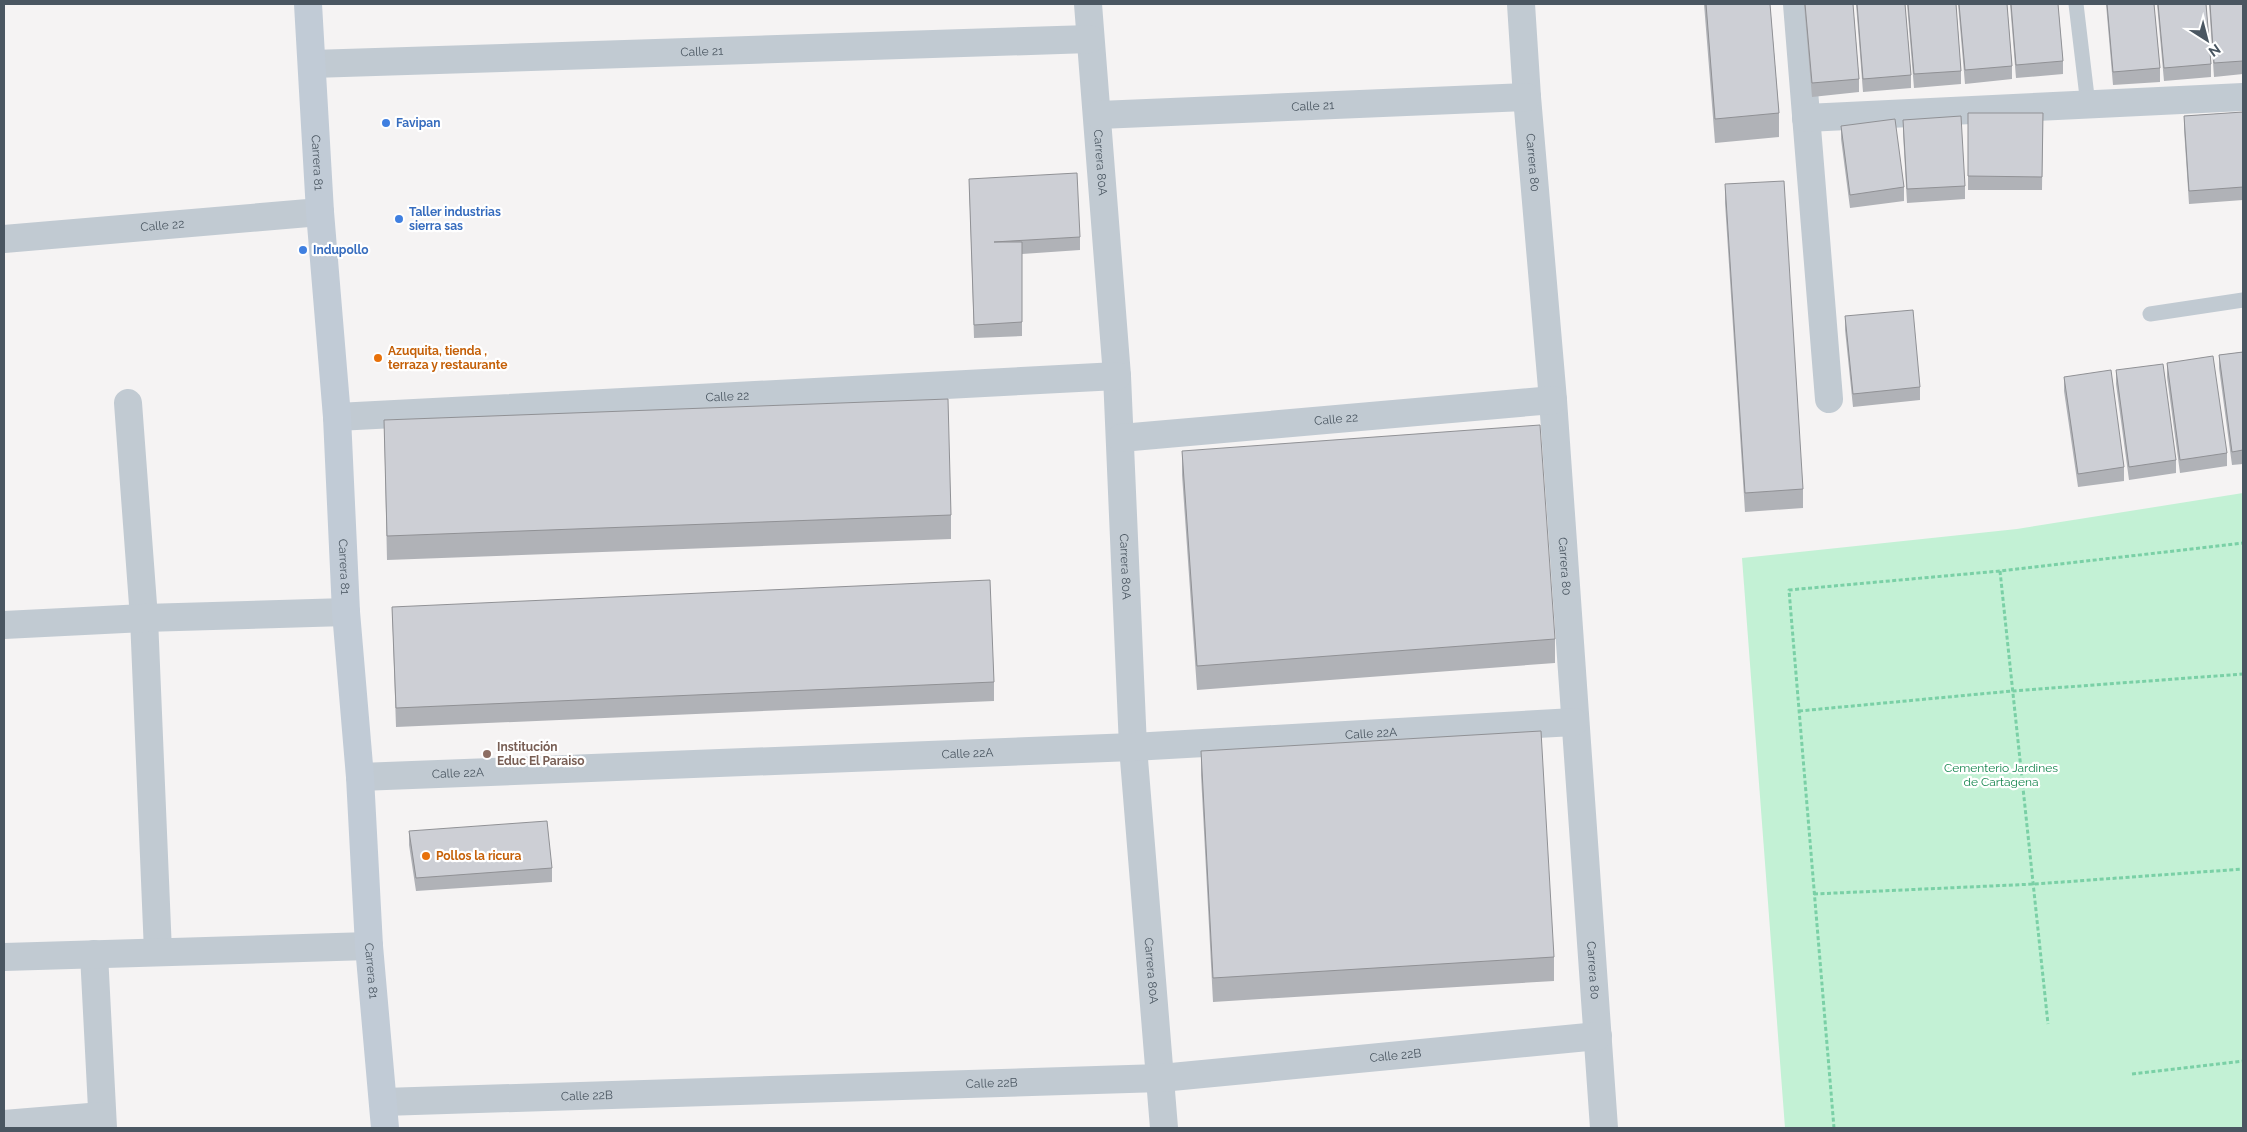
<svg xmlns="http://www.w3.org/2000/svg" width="2247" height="1132" font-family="Raleway,sans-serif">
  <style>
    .green { fill: #c3f1d5 }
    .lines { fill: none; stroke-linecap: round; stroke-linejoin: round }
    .path { stroke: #7ad0a6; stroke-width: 3; stroke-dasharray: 4 2.5; stroke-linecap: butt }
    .lane { stroke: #c1cad2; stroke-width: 15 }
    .street { stroke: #c1cad2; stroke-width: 28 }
    .secondary { stroke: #c1cbd6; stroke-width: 28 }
    .wall { fill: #b0b2b7 }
    .building { fill: #cdcfd5; stroke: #909195 }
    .shop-dot { fill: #3f7fe0; stroke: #fff; stroke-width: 2 }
    .food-dot { fill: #e8710a; stroke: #fff; stroke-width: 2 }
    .education-dot { fill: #8d6e63; stroke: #fff; stroke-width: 2 }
    .labels { text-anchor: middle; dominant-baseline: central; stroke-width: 4.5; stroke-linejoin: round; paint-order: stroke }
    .street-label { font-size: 12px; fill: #4a5661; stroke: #fff }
    .shop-label { font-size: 12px; font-weight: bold; fill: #366cbe; stroke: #fff; text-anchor: start }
    .food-label { font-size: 12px; font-weight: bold; fill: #c56008; stroke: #fff; text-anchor: start }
    .education-label { font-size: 12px; font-weight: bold; fill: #785e54; stroke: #fff; text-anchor: start }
    .park-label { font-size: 12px; fill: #17864f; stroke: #fff }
  </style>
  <rect width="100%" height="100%" fill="#f5f3f3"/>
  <path class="green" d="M2243 493V1128H1785L1742 558 2017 529Z"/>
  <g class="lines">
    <path class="path" d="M2000 571 2048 1024
      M1799 711 2012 691 2243 674
      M1814 894 2035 884 2243 869
      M2132 1074 2243 1061
      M1834 1128 1789 590 2000 571 2243 543"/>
    <path class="lane" d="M2076 4 2088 105
      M2150 314 2243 300"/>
    <g class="street">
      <path id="s1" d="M1088 4 1117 376 1133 747 1164 1128"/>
      <path id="s2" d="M1521 4 1527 97 1553 400 1604 1128"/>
      <path d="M1797 4 1829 399"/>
      <path id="s3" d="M312 64 1090 39"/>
      <path id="s4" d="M1099 115 1527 97"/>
      <path d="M1806 118 2243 97"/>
      <path id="s5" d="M4 239 320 212"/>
      <path d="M128 403 144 618 158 952"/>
      <path id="s6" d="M337 417 1117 376"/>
      <path id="s7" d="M1121 438 1553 400"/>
      <path d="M4 625 144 618 346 612"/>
      <path id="s8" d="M360 777 1133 747 1574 722"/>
      <path d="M94 954 103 1128"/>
      <path d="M4 957 369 946"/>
      <path id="s9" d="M383 1102 1161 1078 1598 1036"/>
      <path d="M4 1124 102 1116"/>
    </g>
    <path class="secondary" id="s10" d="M308 4 320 212 337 417 346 612 360 777 369 946 385 1128"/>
  </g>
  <path class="wall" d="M1704 4H1770L1779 113V137L1715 143Z
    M1804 4H1853L1859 79V92L1812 97Z
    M1856 4H1905L1911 75V88L1863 92Z
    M1907 4H1956L1961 71V84L1914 88Z
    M1958 4H2007L2012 66V79L1965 84Z
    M2010 4H2058L2063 61V74L2016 78Z
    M2106 4H2154L2160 68V82L2113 85Z
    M2157 4H2206L2211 64V77L2164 81Z
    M2209 4H2243V74L2214 77Z
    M2243 112V200L2189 204 2184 129V116Z
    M1968 113H2043L2042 190H1968Z
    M1903 120 1965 186V199L1907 203 1903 133Z
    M1841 126 1904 187V201L1850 208 1841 139Z
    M969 179 1080 237V250L1022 254V336L974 338Z
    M1725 184 1803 489V508L1745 512 1725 203Z
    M1845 316 1920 387V400L1853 407 1845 330Z
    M2243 352V464L2232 465 2219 368V355Z
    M2167 363 2227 453V466L2180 473 2167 377Z
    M2116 370 2176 460V473L2129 480 2116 384Z
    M2064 377 2124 467V481L2078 487 2064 391Z
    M384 420 951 515V539L387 560Z
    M1182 451 1555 639V663L1197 690 1182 475Z
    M392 607 994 682V701L396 727Z
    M1201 751 1554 957V981L1213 1002 1201 775Z
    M409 831 552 868V882L416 891 409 845Z"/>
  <path class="building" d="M1706 4H1770L1779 113 1715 119Z
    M1805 4H1853L1859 79 1812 83Z
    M1857 4H1905L1911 75 1863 79Z
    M1908 4H1956L1961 71 1914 74Z
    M1959 4H2007L2012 66 1965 70Z
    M2011 4H2058L2063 61 2016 65Z
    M2107 4H2154L2160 68 2113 72Z
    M2158 4H2206L2211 64 2164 68Z
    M2210 4H2243V61L2214 63Z
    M2243 112V187L2189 191 2184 116Z
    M1968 113H2043L2042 177 1968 176Z
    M1961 116 1965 186 1907 189 1903 120Z
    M1895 119 1904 187 1850 195 1841 126Z
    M1077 173 1080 237 994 242H1022V322L974 325 969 179Z
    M1784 181 1803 489 1745 493 1725 184Z
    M1913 310 1920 387 1853 394 1845 316Z
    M2243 352V450L2232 452 2219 355Z
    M2213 356 2227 453 2180 460 2167 363Z
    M2163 364 2176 460 2129 467 2116 370Z
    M2111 370 2124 467 2078 474 2064 377Z
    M948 399 951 515 387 536 384 420Z
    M1540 425 1555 639 1197 666 1182 451Z
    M990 580 994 682 396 708 392 607Z
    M1541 731 1554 957 1213 978 1201 751Z
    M547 821 552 868 416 878 409 831Z"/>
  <g class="shop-dot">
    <circle cx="386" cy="123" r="5"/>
    <circle cx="399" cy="219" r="5"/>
    <circle cx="303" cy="250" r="5"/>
  </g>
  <g class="food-dot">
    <circle cx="378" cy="358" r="5"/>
    <circle cx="426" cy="856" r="5"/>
  </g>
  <circle class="education-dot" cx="487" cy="754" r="5"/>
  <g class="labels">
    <g class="street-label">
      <text stroke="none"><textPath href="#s3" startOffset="390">Calle 21</textPath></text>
      <text stroke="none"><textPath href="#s4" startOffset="214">Calle 21</textPath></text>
      <text stroke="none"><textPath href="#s10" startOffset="159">Carrera 81</textPath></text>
      <text stroke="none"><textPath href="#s1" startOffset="159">Carrera 80A</textPath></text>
      <text stroke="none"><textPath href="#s2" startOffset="159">Carrera 80</textPath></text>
      <text stroke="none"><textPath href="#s5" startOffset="159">Calle 22</textPath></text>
      <text stroke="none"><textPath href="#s6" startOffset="391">Calle 22</textPath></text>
      <text stroke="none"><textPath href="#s7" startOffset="216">Calle 22</textPath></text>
      <text stroke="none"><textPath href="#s10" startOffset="564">Carrera 81</textPath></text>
      <text stroke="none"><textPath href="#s1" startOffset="564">Carrera 80A</textPath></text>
      <text stroke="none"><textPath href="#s2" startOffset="564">Carrera 80</textPath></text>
      <text stroke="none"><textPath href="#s8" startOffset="1012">Calle 22A</textPath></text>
      <text stroke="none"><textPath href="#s8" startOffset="608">Calle 22A</textPath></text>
      <text stroke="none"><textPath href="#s8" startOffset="98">Calle 22A</textPath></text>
      <text stroke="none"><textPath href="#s10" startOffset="969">Carrera 81</textPath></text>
      <text stroke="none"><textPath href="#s1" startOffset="969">Carrera 80A</textPath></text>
      <text stroke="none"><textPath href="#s2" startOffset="969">Carrera 80</textPath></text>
      <text stroke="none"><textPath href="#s9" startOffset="1014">Calle 22B</textPath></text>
      <text stroke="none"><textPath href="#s9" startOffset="609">Calle 22B</textPath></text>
      <text stroke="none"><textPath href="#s9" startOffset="204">Calle 22B</textPath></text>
    </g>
    <g class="shop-label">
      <text x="396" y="123">Favipan</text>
      <text x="409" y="212">Taller industrias<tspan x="409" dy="14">sierra sas</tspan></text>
      <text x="313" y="250">Indupollo</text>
    </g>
    <g class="food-label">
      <text x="388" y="351">Azuquita, tienda ,<tspan x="388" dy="14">terraza y restaurante</tspan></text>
      <text x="436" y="856">Pollos la ricura</text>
    </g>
    <g class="education-label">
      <text x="497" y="747">Institución<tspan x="497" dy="14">Educ El Paraiso</tspan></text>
    </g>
    <g class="park-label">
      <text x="2001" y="768">Cementerio Jardines<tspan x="2001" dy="14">de Cartagena</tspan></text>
    </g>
  </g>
  <rect width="2247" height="1132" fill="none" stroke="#4a5661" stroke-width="10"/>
  <g transform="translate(2207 40) rotate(144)" stroke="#ffffff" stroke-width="4" paint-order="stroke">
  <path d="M0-4L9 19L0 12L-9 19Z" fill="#4a5661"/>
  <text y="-8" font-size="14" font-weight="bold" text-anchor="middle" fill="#4a5661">N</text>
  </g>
</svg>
